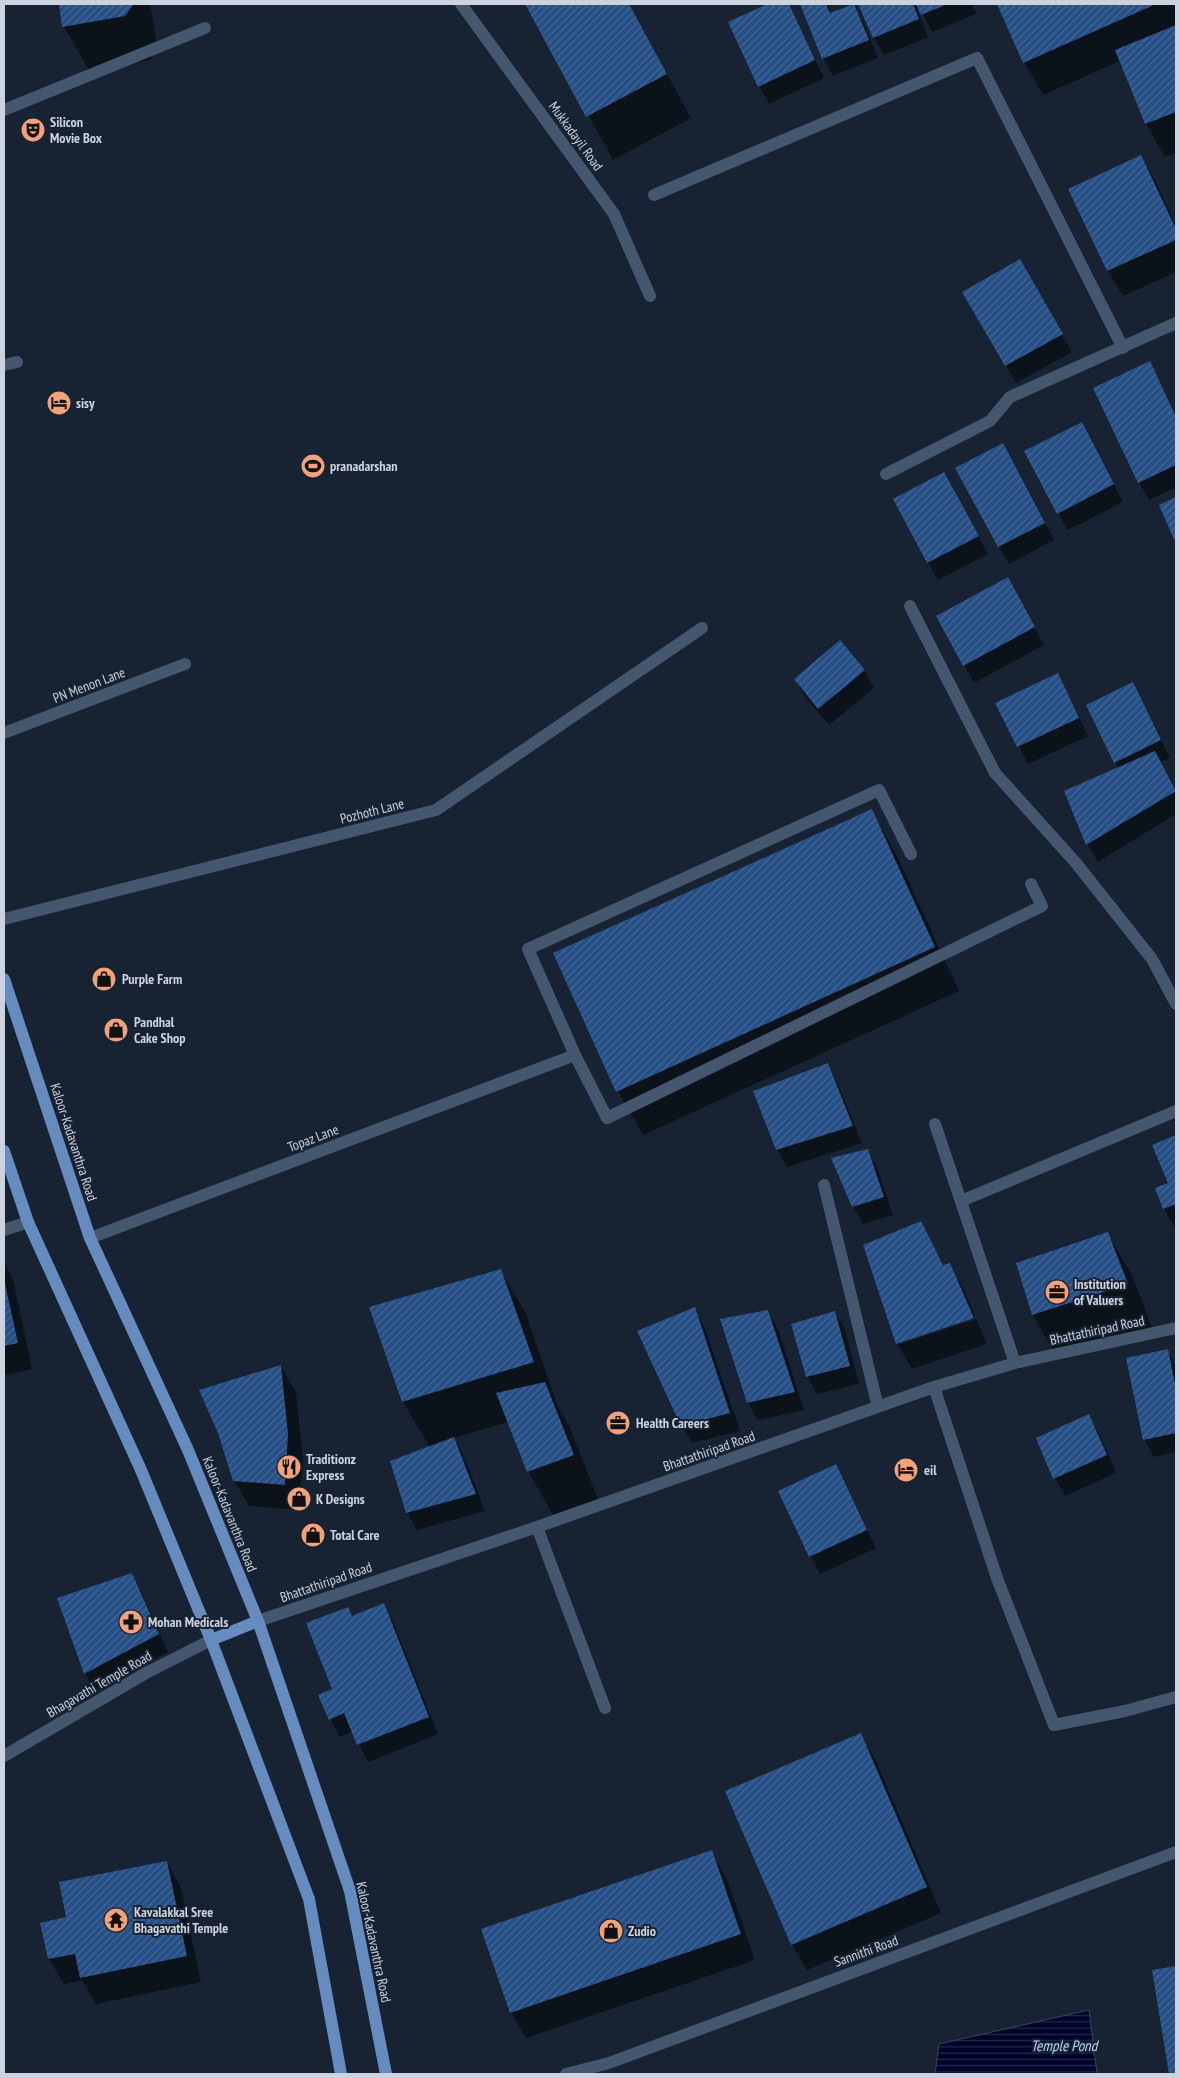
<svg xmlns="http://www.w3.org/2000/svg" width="1180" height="2078" font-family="'PT Sans Narrow',sans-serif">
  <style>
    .water { fill: url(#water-rules); stroke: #3d4260 }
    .shadow { fill: #0007 }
    .building { fill: url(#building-hatch) }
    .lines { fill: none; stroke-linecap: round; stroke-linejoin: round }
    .minor { stroke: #45566f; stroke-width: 12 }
    .major { stroke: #668bbe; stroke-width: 12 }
    .labels { text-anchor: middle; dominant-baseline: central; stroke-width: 4; stroke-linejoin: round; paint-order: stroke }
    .poi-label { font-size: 14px; font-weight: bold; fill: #ccd3de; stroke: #172232; text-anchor: start }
    .street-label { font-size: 14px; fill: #ccd3de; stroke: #172232 }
    .water-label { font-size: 15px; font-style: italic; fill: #bbd3f4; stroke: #172232 }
  </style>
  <defs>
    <pattern id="water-rules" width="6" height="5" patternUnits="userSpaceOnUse" patternTransform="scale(1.25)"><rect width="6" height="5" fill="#00042a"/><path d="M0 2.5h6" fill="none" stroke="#242848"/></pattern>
    <pattern id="building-hatch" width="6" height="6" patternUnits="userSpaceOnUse" patternTransform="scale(1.25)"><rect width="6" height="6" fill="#264f86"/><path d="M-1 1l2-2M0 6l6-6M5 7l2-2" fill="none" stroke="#446797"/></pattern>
  </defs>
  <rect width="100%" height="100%" fill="#172232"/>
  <path class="water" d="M1089 2010 1097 2074H935L939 2044Z"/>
  <path class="shadow" d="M60 4H150L158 49 150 60 89 70 64 27Z
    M527 4H629L691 118 613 160Z
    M770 4H788L824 78 769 104 759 86 730 22Z
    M801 4H827L832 14 853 5 863 22 878 58 833 76 823 58Z
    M860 4H915L928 37 884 55 874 38Z
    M918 4H972L976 14 932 32Z
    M998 4H1176V153L1165 157 1146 124 1120 61 1043 95 1024 62Z
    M1141 157 1156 182 1176 226V272L1123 296 1108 271 1070 189Z
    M1020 261 1072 352 1016 383 964 292Z
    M1149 363 1176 416V487L1149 500 1139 482Z
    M1091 441 1123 502 1068 530 1058 513Z
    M1012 462 1054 540 1009 564 999 547Z
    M953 491 988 554 938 580 928 562Z
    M1017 596 1044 645 974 683 937 616Z
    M864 670 874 688 829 725 805 697 795 679Z
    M1058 674 1088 736 1028 764 997 704Z
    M1133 684 1170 758 1161 762 1176 790V814L1098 862 1088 845 1066 792 1119 768 1115 762Z
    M871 810 896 854 959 991 643 1135 618 1091Z
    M827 1065 837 1082 862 1143 787 1167 777 1149Z
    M1176 1136V1225L1174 1226 1164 1209 1156 1189 1169 1184 1154 1145Z
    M867 1150 877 1168 893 1215 863 1224 853 1206Z
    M1107 1233 1133 1277 1152 1328 1058 1359 1033 1315 1017 1264Z
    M935 1249 944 1266 949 1264 964 1290 975 1316 900 1341V1344L976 1319 987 1344 912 1369 897 1343Z
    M4 1263 13 1279 32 1369 4 1375Z
    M500 1270 526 1314 558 1407 570 1428 598 1499 553 1515 528 1471 508 1422 454 1438 464 1456 485 1511 417 1530 407 1512 430 1447 403 1402 370 1308Z
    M694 1309 704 1326 740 1431 692 1443 682 1425Z
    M768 1311 778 1329 804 1410 758 1420 748 1403Z
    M835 1312 845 1330 859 1384 817 1394 807 1376Z
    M1167 1351 1176 1366V1452L1154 1457 1144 1439Z
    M281 1367 296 1392 303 1460 299 1510 249 1506 234 1480Z
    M1089 1416 1099 1433 1116 1473 1065 1496 1055 1478Z
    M835 1465 876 1548 820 1574 810 1556Z
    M131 1574 141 1591 168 1652 95 1691 85 1674 59 1599Z
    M383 1605 393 1622 438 1734 368 1762 353 1731 340 1737 330 1719 334 1690 352 1617Z
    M861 1735 876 1761 941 1913 807 1970 792 1944Z
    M711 1852 726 1877 755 1960 526 2038 511 2012Z
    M167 1862 181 1888 201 1982 96 2004 82 1980 64 1984 49 1959 68 1918Z
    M1176 1968V2074H1171L1153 1971Z"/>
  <path class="building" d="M59 4H134L125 16 62 27Z
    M525 4H629L667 74 586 117Z
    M767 4H789L815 60 758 87 728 22Z
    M800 4H826L830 13 854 4 869 40 822 59Z
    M858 4H913L919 19 873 38Z
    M916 4H948L921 15Z
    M997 4H1156L1023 63Z
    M1176 25V112L1145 124 1115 50Z
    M1141 155 1176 229V240L1107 271 1068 189Z
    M1020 259 1063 334 1005 366 962 292Z
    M1150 361 1176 417V465L1138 483 1093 388Z
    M1082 422 1114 484 1057 514 1024 451Z
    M1003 443 1045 523 998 547 955 468Z
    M944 472 979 536 927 563 893 499Z
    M1176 497V544L1159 505Z
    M1008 577 1035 627 963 666 936 616Z
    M840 640 865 670 818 709 794 679Z
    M1058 673 1079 718 1017 747 995 703Z
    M1133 682 1161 740 1114 763 1086 705Z
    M1155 751 1176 791 1086 845 1064 791Z
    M872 809 935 947 616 1092 553 953Z
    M828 1063 853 1126 776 1150 753 1091Z
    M1176 1135V1204L1163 1209 1155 1188 1168 1183 1152 1145Z
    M868 1149 884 1197 852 1207 831 1158Z
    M921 1221 943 1265 950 1263 974 1318 896 1344 863 1245Z
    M1108 1232 1128 1284 1032 1315 1016 1263Z
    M501 1269 534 1362 402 1402 369 1307Z
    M4 1279 18 1343 4 1346Z
    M695 1307 730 1413 681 1426 637 1331Z
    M768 1310 795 1392 747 1403 720 1319Z
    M835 1311 850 1366 806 1377 791 1324Z
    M1168 1349 1176 1389V1433L1143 1440 1126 1358Z
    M281 1365 288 1434 285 1485 233 1481 218 1433 199 1390Z
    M545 1382 574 1455 527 1472 496 1393Z
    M1089 1414 1107 1455 1053 1479 1036 1438Z
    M454 1437 476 1494 406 1513 390 1461Z
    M836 1464 867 1530 809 1557 778 1491Z
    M132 1573 159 1634 84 1674 57 1598Z
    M384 1603 429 1717 357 1745 344 1713 329 1720 318 1695 332 1689 306 1623 348 1607 352 1616Z
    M861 1733 927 1887 791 1945 725 1791Z
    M712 1850 741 1934 510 2013 481 1929Z
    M167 1861 187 1956 80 1978 75 1954 48 1959 40 1923 66 1917 59 1882Z
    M1176 1966V2074H1169L1152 1970Z"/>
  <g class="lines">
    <path class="minor" d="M461 4 614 214 650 296
      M4 110 205 28
      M654 195 977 58 1123 348
      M4 365 17 362
      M886 474 990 421 1010 397 1176 323
      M910 606 995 773 1076 863 1152 959 1176 1004
      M4 733 185 664
      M4 919 436 810 702 628
      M575 1055 528 949 879 790 911 854
      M935 1124 1015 1363
      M824 1185 878 1407
      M961 1201 1176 1111
      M4 1230 28 1222
      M90 1238 575 1055 607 1118 1042 906 1031 884
      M934 1387 997 1578 1054 1725 1125 1711 1176 1697
      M537 1527 605 1708
      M258 1621 537 1527 934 1387 1015 1363 1176 1328
      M4 1756 146 1673 211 1640
      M566 2074 609 2063 1176 1852"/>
    <path class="major" d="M4 979 90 1238 188 1450 258 1621 350 1891 386 2074
      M4 1151 28 1222 141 1470 211 1640 309 1899 341 2074
      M211 1640 258 1621"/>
  </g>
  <defs>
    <symbol id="theatre-disc" viewBox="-11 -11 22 22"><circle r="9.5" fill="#f1a27b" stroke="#172232"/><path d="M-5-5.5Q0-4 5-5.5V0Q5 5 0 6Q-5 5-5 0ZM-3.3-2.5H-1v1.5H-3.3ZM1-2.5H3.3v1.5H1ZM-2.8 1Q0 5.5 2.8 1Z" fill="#111"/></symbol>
    <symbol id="hotel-disc" viewBox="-11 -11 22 22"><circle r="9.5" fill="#f1a27b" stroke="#172232"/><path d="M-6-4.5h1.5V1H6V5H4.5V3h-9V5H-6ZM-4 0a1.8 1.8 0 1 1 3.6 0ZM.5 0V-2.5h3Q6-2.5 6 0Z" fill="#111"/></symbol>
    <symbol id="stadium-disc" viewBox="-11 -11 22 22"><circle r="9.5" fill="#f1a27b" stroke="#172232"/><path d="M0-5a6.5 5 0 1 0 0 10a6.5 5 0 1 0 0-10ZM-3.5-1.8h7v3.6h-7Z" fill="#111"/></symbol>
    <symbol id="shop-disc" viewBox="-11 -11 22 22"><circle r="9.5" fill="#f1a27b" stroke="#172232"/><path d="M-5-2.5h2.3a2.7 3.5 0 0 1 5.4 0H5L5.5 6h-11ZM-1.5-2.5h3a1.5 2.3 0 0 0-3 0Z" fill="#111"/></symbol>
    <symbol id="office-disc" viewBox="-11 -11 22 22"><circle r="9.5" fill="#f1a27b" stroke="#172232"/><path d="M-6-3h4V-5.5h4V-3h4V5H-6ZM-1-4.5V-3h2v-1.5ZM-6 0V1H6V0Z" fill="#111"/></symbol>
    <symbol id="restaurant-disc" viewBox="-11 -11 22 22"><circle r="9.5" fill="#f1a27b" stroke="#172232"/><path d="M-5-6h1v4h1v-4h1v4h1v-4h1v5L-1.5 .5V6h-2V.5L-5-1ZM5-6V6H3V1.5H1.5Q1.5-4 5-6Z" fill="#111"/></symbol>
    <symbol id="pharmacy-disc" viewBox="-11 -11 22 22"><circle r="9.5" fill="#f1a27b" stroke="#172232"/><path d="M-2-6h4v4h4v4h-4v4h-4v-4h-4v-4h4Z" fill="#111"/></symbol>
    <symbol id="temple-disc" viewBox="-11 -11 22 22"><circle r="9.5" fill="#f1a27b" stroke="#172232"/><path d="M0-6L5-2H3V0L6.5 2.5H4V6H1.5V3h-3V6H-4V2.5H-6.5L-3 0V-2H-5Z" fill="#111"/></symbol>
  </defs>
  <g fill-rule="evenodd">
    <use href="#theatre-disc" x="19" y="116" width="28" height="28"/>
    <use href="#hotel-disc" x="45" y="389" width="28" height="28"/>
    <use href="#stadium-disc" x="299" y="452" width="28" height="28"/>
    <use href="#shop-disc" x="90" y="965" width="28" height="28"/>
    <use href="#shop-disc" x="102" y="1016" width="28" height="28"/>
    <use href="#office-disc" x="1043" y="1278" width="28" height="28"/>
    <use href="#office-disc" x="604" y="1409" width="28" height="28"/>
    <use href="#restaurant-disc" x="275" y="1453" width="28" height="28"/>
    <use href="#hotel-disc" x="892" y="1456" width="28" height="28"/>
    <use href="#shop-disc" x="285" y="1485" width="28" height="28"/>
    <use href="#shop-disc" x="299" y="1521" width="28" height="28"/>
    <use href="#pharmacy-disc" x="117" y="1608" width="28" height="28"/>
    <use href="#temple-disc" x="102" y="1906" width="28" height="28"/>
    <use href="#shop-disc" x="597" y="1917" width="28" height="28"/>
  </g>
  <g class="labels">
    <g class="poi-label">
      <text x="50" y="122">Silicon<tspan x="50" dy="16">Movie Box</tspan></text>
      <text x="76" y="403">sisy</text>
      <text x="330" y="466">pranadarshan</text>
      <text x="122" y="979">Purple Farm</text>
      <text x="134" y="1022">Pandhal<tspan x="134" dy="16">Cake Shop</tspan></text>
      <text x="1074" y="1284">Institution<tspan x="1074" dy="16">of Valuers</tspan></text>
      <text x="636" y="1423">Health Careers</text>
      <text x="306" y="1459">Traditionz<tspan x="306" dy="16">Express</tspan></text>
      <text x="924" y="1470">eil</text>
      <text x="316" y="1499">K Designs</text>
      <text x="330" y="1535">Total Care</text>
      <text x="148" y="1622">Mohan Medicals</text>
      <text x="134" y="1912">Kavalakkal Sree<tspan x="134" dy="16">Bhagavathi Temple</tspan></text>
      <text x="628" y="1931">Zudio</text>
    </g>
    <g class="street-label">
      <text transform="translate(576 136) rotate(54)">Mukkadayil Road</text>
      <text transform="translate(89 685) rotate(-21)">PN Menon Lane</text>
      <text transform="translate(372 811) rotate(-14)">Pozhoth Lane</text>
      <text transform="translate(313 1138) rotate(-21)">Topaz Lane</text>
      <text transform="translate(74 1142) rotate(72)">Kaloor-Kadavanthra Road</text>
      <text transform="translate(1097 1330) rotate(-12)">Bhattathiripad Road</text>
      <text transform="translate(709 1451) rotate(-19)">Bhattathiripad Road</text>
      <text transform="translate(230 1514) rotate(68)">Kaloor-Kadavanthra Road</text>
      <text transform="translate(326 1582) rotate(-19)">Bhattathiripad Road</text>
      <text transform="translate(99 1684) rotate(-30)">Bhagavathi Temple Road</text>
      <text transform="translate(374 1942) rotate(78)">Kaloor-Kadavanthra Road</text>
      <text transform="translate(866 1951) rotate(-20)">Sannithi Road</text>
    </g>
    <g class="water-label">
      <text x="1064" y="2045">Temple Pond</text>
    </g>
  </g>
  <rect width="1180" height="2078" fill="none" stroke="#ccd3de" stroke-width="10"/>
</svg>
